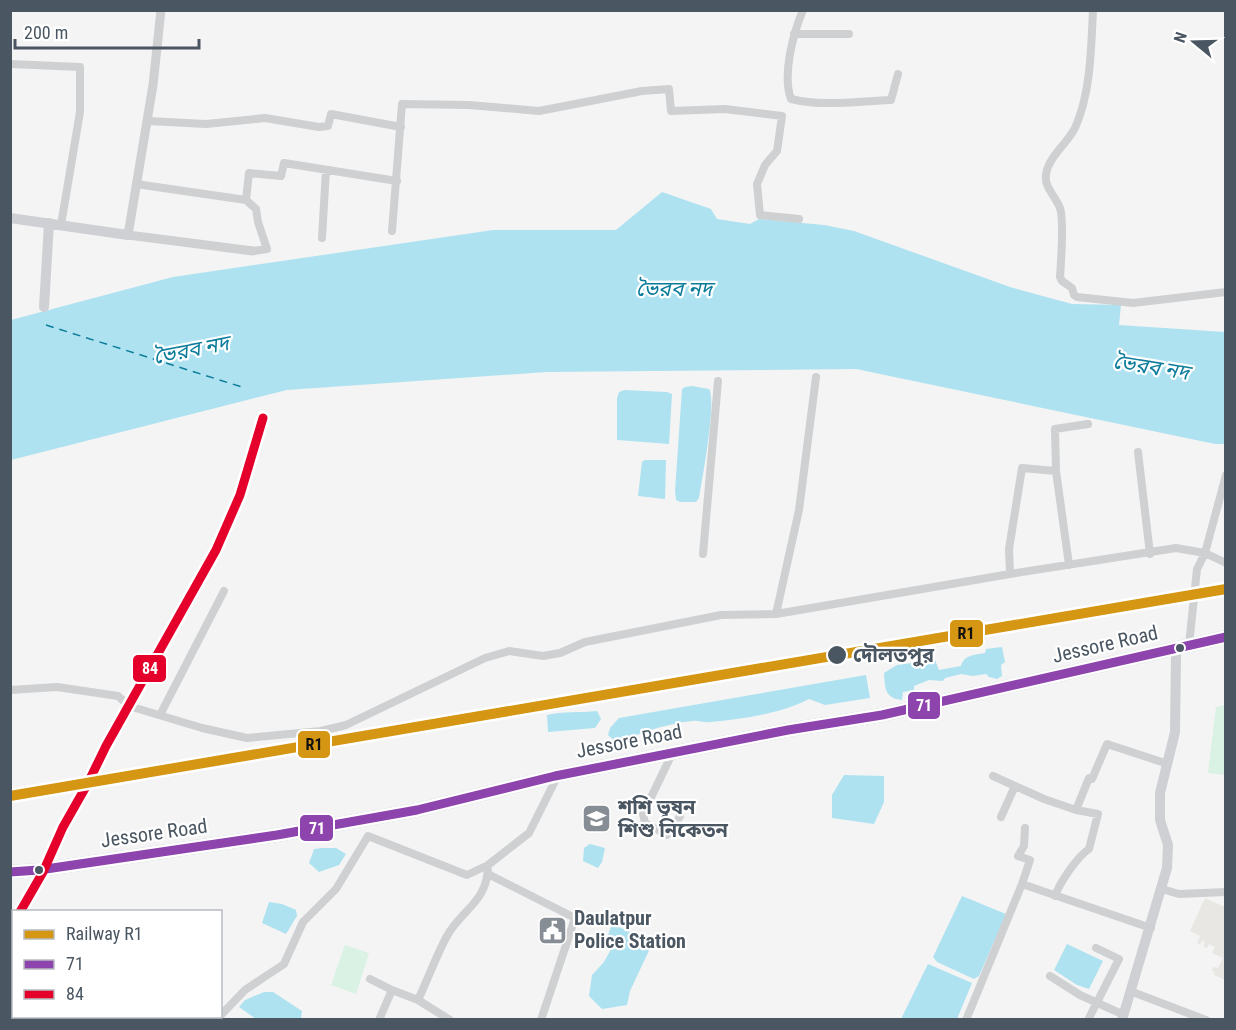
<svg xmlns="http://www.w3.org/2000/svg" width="1236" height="1030" font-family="'Roboto Condensed','Noto Sans Bengali',sans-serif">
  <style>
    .commercial { fill: #e8e7e3 }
    .green { fill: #d9f2e3 }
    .water { fill: #aee2f0 }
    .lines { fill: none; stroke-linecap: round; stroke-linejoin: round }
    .ferry { stroke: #0c7c9b; stroke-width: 1.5; stroke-dasharray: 8 6; stroke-linecap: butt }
    .trunk-casing { stroke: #b9bec3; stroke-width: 14 }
    .minor { stroke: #ced0d2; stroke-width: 8 }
    .tertiary { stroke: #ced0d2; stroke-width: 9 }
    .secondary { stroke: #ced0d4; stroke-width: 10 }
    .trunk { stroke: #c4c9cd; stroke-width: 12 }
    .bus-1-casing { stroke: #fff; stroke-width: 14 }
    .bus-2-casing { stroke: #fff; stroke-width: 14 }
    .bus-1 { stroke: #8e44ad; stroke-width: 9 }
    .bus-2 { stroke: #e4002b; stroke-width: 9 }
    .rail-1-casing { stroke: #fff; stroke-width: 15 }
    .rail-1 { stroke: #d49613; stroke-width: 10 }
    .bus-dot { fill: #4a5661; stroke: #fff; stroke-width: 2 }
    .labels { text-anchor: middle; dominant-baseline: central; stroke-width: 4.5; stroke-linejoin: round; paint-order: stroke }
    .street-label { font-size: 20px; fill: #4a5661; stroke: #fff }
    .stop-label { font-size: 20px; font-weight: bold; fill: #4a5661; stroke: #fff; text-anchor: start }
    .poi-label { font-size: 20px; font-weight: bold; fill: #4a5661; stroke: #fff; text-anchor: start }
    .water-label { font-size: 21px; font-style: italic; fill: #0c7c9b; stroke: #fff }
    .line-badge { stroke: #fff; stroke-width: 2 }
    .badge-label { font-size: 16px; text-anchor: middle; font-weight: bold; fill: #fff }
    .pale-badge-label { font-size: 16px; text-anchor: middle; font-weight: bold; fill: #111 }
  </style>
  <rect width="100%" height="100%" fill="#f4f4f4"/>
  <path class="commercial" d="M1205 898 1225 907V980L1214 975 1215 972 1212 971 1213 967 1218 968 1223 958 1212 953 1215 947 1209 944 1207 948 1203 946 1205 942 1202 940 1200 945 1197 943 1200 936 1190 931Z"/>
  <path class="green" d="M1225 705V775L1208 773 1216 707Z
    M345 945 369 953 356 994 331 985Z"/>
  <path class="water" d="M662 192 711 209 717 219 750 224 759 219 824 225 854 231 1010 287 1072 304 1121 305 1119 325 1225 332V444H1215L856 369 547 372 287 390 11 460V320L173 277 493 230H616Z
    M692 386 709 389C717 400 702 480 699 498L696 502H680L676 500 675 491 682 389 685 387Z
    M624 390 667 392 672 394 669 444 617 440V398L619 392Z
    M645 460H666L665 499 638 496 642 462Z
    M1002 647 1005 662 1001 665 1002 676 997 679 989 677 986 674 973 676 961 674 945 678 943 681 929 680 914 686V690L903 692 902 700C885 698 885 689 884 673L897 665 935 660 939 670 961 666C964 655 974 655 985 653L986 649Z
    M866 675 870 698 825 705 809 699C780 714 742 719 710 722 704 723 698 720 692 721 664 724 645 732 620 741H615L608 735 610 728 619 718Z
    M597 711 601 719 595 728 548 732 547 715C563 711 581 713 597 711Z
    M844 775 884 776V802L874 824 832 818V795Z
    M590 844 605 848 602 862 598 868 583 861 584 848Z
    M322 848H336L346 854 339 865 319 872 309 863 314 849Z
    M962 896 1006 914 979 976 974 979 937 962 933 957Z
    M269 902 282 904 296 910 297 916 286 934 262 923Z
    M612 924 653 942 630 991 627 1005 602 1009 589 996 592 975 604 962 610 951 608 935Z
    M1067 944 1103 961 1089 989 1077 985 1054 970Z
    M928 964 972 983 957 1019H901Z
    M264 992H273L302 1011 301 1019H256L239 1007 245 1000Z"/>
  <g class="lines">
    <path class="ferry" d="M46 325 245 388"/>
    <defs>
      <path id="trunk" d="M10 872 39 870 277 835 417 810 555 776 788 730 882 715 1226 637"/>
    </defs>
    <use href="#trunk" class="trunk-casing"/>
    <path class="minor" d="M803 10C793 34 782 75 791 99 823 107 859 101 891 100L898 74
      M1093 10C1091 49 1091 92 1075 128 1067 144 1048 157 1046 175 1044 187 1056 197 1060 208 1064 220 1061 263 1060 277L1062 281 1072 288 1074 295 1077 297 1133 303 1226 292
      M794 34H849
      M10 64 80 67V112L61 225
      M148 121 206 124 265 118 319 127 328 126 331 114 401 127
      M136 184 246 200 249 173 281 176 284 163 397 181
      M246 200 256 209 258 222 267 249 253 251
      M392 231 402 104 469 105 539 111 642 91 669 89 671 111 725 109 782 116 777 151 765 165 757 184 760 215 799 219
      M322 238 326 170
      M1138 452 1150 554
      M703 554 718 381
      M1069 565 1056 471 1055 429 1088 424
      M1010 574 1009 549 1022 468 1056 471
      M776 614 799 510 816 377
      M1189 645 1197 569 1205 553 1226 475
      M10 690 57 687 118 696 129 706 202 728 247 738 321 731 346 725 485 658 509 651 543 656 560 653 585 642 721 615 776 614 1010 574 1176 548 1205 553 1226 563
      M160 715 224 591
      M670 758 643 814 645 823 667 835 672 831 680 816
      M993 776 1044 799 1076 810 1089 778 1092 779 1107 744 1168 764
      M1001 817 1015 786
      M488 874 575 918 541 1020
      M1022 884 1030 860 1018 856 1024 846 1025 828
      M1162 889 1179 894 1226 892
      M1055 896C1060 882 1077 857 1089 849L1098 814 1076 810
      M20 912 43 872
      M10 928 14 923
      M1050 976 1080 995 1124 1015
      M370 979 392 990
      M1130 991 1206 1020
      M418 1000 450 1020
      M220 1016 245 990 284 964 303 922 336 889 368 836 467 875 488 865 529 833 555 781
      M379 1020 392 990 418 1000C428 979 436 956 447 936 462 909 488 902 488 865
      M966 1020 1022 884 1151 928
      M1088 1020 1119 959 1096 948"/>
    <path class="tertiary" d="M161 10 153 85 128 235 253 251"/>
    <path class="secondary" d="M10 218 128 235
      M44 307 49 223
      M43 872 63 827 88 783 106 746 216 550 240 495 263 418
      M1122 1020 1167 868 1168 845 1160 820V793L1175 732 1176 654"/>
    <use href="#trunk" class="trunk"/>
    <defs>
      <path id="bus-1" d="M10 872 39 870 277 835 417 810 555 776 788 730 882 715 1226 637"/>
      <path id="bus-2" d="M20 912 43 872 63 827 88 783 106 746 216 550 240 495 263 418"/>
    </defs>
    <use href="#bus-1" class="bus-1-casing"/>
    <use href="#bus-2" class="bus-2-casing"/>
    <use href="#bus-1" class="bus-1"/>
    <use href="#bus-2" class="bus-2"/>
    <defs>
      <path id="rail-1" d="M10 796 1226 589"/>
    </defs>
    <use href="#rail-1" class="rail-1-casing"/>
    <use href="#rail-1" class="rail-1"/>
  </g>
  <defs>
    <symbol id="school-square" viewBox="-11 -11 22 22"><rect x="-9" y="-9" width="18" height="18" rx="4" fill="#868d94" stroke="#fff"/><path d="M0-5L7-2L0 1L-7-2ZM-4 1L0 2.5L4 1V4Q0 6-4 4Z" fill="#fff"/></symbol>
    <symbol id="civic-square" viewBox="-11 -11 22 22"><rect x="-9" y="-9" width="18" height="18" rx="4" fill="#868d94" stroke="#fff"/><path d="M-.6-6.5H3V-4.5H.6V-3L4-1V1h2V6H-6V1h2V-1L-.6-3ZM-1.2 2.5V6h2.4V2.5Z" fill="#fff"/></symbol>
  </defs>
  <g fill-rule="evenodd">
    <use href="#school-square" x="580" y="802" width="33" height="33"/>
    <use href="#civic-square" x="536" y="914" width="33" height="33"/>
  </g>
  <g class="bus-dot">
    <circle cx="1180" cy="648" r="5"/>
    <circle cx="837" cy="655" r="10"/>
    <circle cx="39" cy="870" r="5"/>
  </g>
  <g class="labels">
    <g class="street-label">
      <text transform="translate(1105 644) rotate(-13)">Jessore Road</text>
      <text transform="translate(629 741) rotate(-11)">Jessore Road</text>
      <text transform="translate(154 833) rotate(-8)">Jessore Road</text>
    </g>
    <g class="stop-label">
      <text x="853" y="655">দৌলতপুর</text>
    </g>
    <g class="poi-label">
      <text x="618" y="807">শশি ভূষন<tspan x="618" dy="23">শিশু নিকেতন</tspan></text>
      <text x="574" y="918">Daulatpur<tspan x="574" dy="23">Police Station</tspan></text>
    </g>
    <g class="water-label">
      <text x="674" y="289">ভৈরব নদ</text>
      <text transform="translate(191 350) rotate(-11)">ভৈরব নদ</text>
      <text transform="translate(1151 367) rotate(9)">ভৈরব নদ</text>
    </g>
  </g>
  <g class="line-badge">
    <rect x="949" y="619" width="35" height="29" rx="6" fill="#d49613"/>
    <rect x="132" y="654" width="35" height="29" rx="6" fill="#e4002b"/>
    <rect x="907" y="691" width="34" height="29" rx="6" fill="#8e44ad"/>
    <rect x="297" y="730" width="34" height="29" rx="6" fill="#d49613"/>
    <rect x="299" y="814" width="35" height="28" rx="6" fill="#8e44ad"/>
  </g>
  <g class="badge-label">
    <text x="150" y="674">84</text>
    <text x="924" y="711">71</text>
    <text x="317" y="834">71</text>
  </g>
  <g class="pale-badge-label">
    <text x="966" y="639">R1</text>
    <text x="314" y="750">R1</text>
  </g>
  <rect width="1236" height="1030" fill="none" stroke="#4a5661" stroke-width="24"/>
  <rect x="12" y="910" width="210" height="108" fill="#ffffff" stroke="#b7bbc0" stroke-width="1.5"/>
  <rect x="24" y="930" width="30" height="9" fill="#d49613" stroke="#b7bbc0" stroke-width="1.5"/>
  <text x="66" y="940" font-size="18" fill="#4a5661">Railway R1</text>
  <rect x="24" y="960" width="30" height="9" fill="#8e44ad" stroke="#b7bbc0" stroke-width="1.5"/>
  <text x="66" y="970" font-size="18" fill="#4a5661">71</text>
  <rect x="24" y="990" width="30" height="9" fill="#e4002b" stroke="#b7bbc0" stroke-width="1.5"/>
  <text x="66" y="1000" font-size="18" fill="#4a5661">84</text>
  <g transform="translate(1194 42) rotate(289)" stroke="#ffffff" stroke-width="4.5" paint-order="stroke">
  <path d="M0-4.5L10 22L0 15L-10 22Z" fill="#4a5661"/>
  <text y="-9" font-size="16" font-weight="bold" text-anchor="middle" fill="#4a5661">N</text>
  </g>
  <path d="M15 39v9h184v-9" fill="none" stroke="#4a5661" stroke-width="3"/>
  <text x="24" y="39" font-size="18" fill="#4a5661" stroke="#ffffff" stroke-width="4.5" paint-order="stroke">200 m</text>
</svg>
